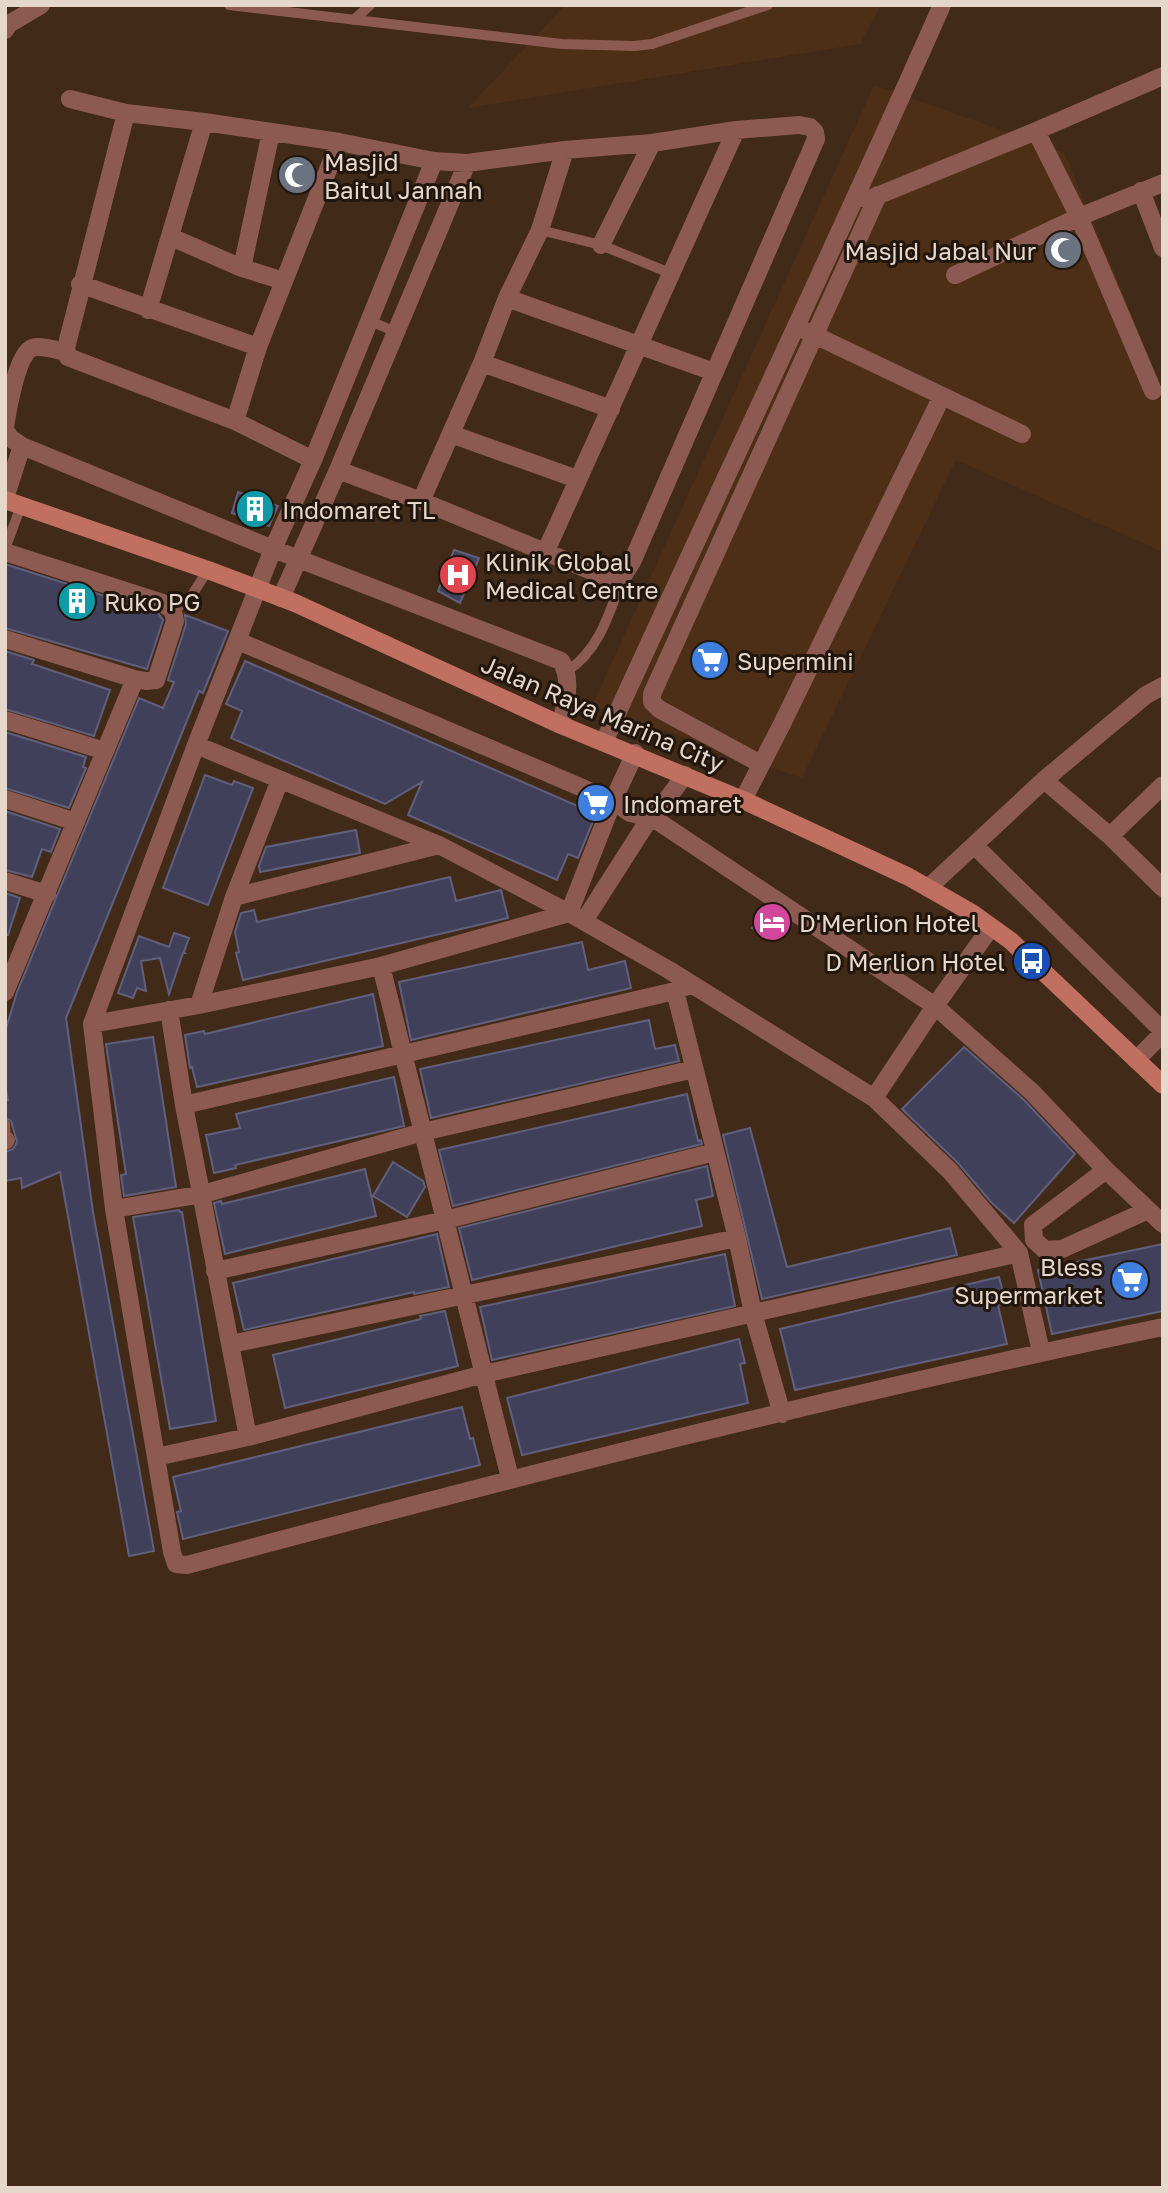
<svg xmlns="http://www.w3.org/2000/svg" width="1168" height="2193" font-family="'Golos Text',sans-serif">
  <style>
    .built { fill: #4c2f16 }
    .building { fill: #41405b; stroke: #605f7d; stroke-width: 2 }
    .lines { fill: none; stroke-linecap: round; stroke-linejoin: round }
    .service { stroke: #8d5a51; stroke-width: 10 }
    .minor { stroke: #8d5a51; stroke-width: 18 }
    .secondary { stroke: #c06f61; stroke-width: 18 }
    .labels { text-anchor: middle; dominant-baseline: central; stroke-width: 6; stroke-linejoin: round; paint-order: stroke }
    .poi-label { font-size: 24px; fill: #e6d7cb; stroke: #20160d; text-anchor: start }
    .street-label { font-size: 24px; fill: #e6d7cb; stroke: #20160d }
  </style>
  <rect width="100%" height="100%" fill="#412a17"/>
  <path class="built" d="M565 5H881L860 44 468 108Z
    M874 85 1064 152 1163 390V552L956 460 802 778 592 706Z"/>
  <path class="building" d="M238 492 278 506 269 526 232 513Z
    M454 550 479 558 460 603 438 591Z
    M5 564 158 613 163 620 147 669 5 628Z
    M185 615 228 631 203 693 199 691 66 1018 93 1212 154 1551 129 1556 60 1172 22 1188 21 1178 5 1181V1152L13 1149 17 1142 11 1121 5 1117V1100H8L5 1085V1032L17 992 139 698 163 708 174 682 168 680 186 624Z
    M704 644 725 653 715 676 695 668Z
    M5 651 34 660 32 664 110 690 94 736 5 709Z
    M245 661 596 814 578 858 568 854 557 880 408 815 422 782 385 804 231 738 242 711 226 704Z
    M5 732 86 757 83 767 86 768 69 808 5 788Z
    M205 775 232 785 234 781 253 788 208 905 163 888Z
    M5 811 60 829 51 852 42 849 32 877 5 870Z
    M356 830 360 853 260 872 259 866 266 847Z
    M450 877 456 901 501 890 508 918 243 980 236 953 239 952 235 932 241 913 254 910 257 922Z
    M5 893 20 898 8 935H5Z
    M768 908 788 922 773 941 752 928Z
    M174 933 189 938 184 952 185 953H183L169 994 160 958 141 961 146 991 137 988 133 998 118 993 139 936 169 947Z
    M582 942 588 970 625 961 631 988 411 1040 399 982Z
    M373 994 383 1046 197 1087 192 1067 190 1068 185 1035 204 1031 205 1034Z
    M649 1020 655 1049 675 1045 679 1061 431 1118 420 1069Z
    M153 1037 176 1187 124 1196 121 1175 126 1174 106 1044Z
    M964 1047 1024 1100 1075 1154 1014 1223 991 1202 958 1163 902 1109Z
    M394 1077 404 1126 235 1165 236 1168 214 1173 206 1135 240 1128 236 1114Z
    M687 1094 698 1141 701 1140 702 1144 453 1206 439 1150Z
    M750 1128 787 1267 950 1228 957 1255 762 1299 723 1135Z
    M393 1162 423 1181 425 1187 407 1217 373 1196Z
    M707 1166 713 1196 696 1200 702 1226 472 1280 459 1228Z
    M365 1169 376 1216 225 1254 214 1203 221 1201 222 1204Z
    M179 1210 180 1212H182L216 1421 170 1429 133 1217Z
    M437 1234 449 1287 414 1294V1292L244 1330 233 1283Z
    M1163 1244V1311L1052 1334 1038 1270Z
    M725 1254 735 1306 492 1360 480 1307Z
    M999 1277 1006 1304 998 1305 1007 1344 795 1390 780 1329Z
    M445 1311 458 1366 285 1408 273 1355 421 1319 420 1316Z
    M739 1339 745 1363 740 1364 748 1403 522 1455 507 1398Z
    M462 1407 470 1439 473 1438 480 1465 183 1539 177 1512 181 1511 173 1477Z"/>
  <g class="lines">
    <path class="service" d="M229 5 562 44 634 46 652 44 768 5
      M354 20 370 5
      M540 230 601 245 670 273
      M370 321 396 332
      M5 549 21 506
      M173 611 190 598 208 570
      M567 671C600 650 610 611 623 576
      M5 1124 6 1140"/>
    <path class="minor" d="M5 30 9 24 41 5
      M70 99 126 113 204 122 339 142 434 161 467 163 565 150 652 143 736 130 799 125 810 127 815 132 816 139 632 562 623 576 613 578 599 574 421 501 338 470
      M126 113 66 348 68 357 235 421 313 460
      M1036 131 1079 217 1163 183
      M1141 191 1163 248
      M867 200 1036 131 1163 76
      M171 237 242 268 284 281
      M601 245 652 143
      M242 268 271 132
      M955 275 1079 217 1153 391
      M80 284 258 347
      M507 298 714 372
      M148 310 204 122
      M806 331 1022 434
      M482 363 611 409
      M235 421 258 347 339 142
      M5 427C7 413 17 353 32 348 41 345 56 350 65 352
      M5 429 10 438 22 446 273 549 561 661C573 681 565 703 561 725
      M451 434 577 479
      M5 498 22 446
      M421 501 482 363 507 298 540 230 565 150
      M5 552 163 603 173 611 175 621 156 680 146 681 135 679 5 639
      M545 553 736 130
      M281 598 338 470 467 163
      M238 641 613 801 630 813 653 818 935 1006 1032 1092 1106 1170 1163 1224
      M5 720 105 751
      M604 742C716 496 833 252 942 5
      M196 745 439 845 569 913 669 970 874 1098 950 1171 1019 1253 1041 1352
      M635 753 613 801 569 913 381 966 199 1005 92 1024 114 1209 172 1552 176 1564 187 1565C510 1478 835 1395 1163 1327
      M761 764 659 709 652 702V694L878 195
      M1044 780 1110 836 1163 888
      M5 799 76 822
      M743 800 782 724 942 396
      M1110 836 1163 785
      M974 845 1163 1031
      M5 881 47 894
      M928 888 1044 780 1146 695 1163 686
      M234 897 439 845
      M584 921 646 824 653 818 685 775
      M381 966 510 1478
      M675 991 737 1238 753 1313 782 1414
      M5 992 135 679
      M199 1005 234 897 280 780
      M169 1010 184 1105 248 1437
      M92 1024 196 745 273 549 313 460 434 161
      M1136 1060 1163 1033
      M874 1098 935 1006 991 927
      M184 1105 675 991 690 985
      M5 1141 6 1140
      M1106 1170 1033 1225 1034 1240 1045 1250 1062 1249 1148 1210
      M114 1209 203 1194 423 1132 694 1069
      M215 1271 445 1220 715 1152
      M231 1344 737 1238
      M156 1457 248 1437 484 1374 1019 1253"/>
    <path class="secondary" d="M5 500 208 570 295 603 561 725 743 800 909 877 972 913 1011 941 1163 1085"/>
  </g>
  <defs>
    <symbol id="mosque-disc" viewBox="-11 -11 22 22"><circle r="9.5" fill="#6b7280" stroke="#20160d"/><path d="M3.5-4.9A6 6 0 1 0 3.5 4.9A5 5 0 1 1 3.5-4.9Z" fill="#fff"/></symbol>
    <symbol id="building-disc" viewBox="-11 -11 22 22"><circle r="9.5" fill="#0f9aa8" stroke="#20160d"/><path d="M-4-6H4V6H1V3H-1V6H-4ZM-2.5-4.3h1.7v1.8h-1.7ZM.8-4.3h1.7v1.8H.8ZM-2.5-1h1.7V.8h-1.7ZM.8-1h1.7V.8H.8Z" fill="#fff"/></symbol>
    <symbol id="hospital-disc" viewBox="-11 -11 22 22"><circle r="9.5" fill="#e0444e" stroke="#20160d"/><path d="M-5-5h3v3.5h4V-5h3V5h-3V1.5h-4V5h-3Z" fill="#fff"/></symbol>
    <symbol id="supermarket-disc" viewBox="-11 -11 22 22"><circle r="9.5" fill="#3f7fe0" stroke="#20160d"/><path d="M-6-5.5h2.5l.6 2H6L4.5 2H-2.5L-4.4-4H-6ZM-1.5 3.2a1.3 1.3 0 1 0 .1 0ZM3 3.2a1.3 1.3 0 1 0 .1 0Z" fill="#fff"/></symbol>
    <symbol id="hotel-disc" viewBox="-11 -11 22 22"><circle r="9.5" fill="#d1479c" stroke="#20160d"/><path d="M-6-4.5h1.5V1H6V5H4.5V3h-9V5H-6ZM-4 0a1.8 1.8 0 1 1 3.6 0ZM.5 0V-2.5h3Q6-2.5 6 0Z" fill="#fff"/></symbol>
    <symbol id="bus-disc" viewBox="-11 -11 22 22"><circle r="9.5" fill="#1a4fb4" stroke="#20160d"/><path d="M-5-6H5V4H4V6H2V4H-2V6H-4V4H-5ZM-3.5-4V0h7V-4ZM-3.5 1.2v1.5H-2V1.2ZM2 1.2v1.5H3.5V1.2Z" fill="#fff"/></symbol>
  </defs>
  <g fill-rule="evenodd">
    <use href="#mosque-disc" x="275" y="153" width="44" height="44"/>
    <use href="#mosque-disc" x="1041" y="228" width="44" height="44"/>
    <use href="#building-disc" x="233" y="487" width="44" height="44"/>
    <use href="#hospital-disc" x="436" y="553" width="44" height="44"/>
    <use href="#building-disc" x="55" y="579" width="44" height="44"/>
    <use href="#supermarket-disc" x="688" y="638" width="44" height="44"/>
    <use href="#supermarket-disc" x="574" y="781" width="44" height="44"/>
    <use href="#hotel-disc" x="750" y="900" width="44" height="44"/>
    <use href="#bus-disc" x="1010" y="939" width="44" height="44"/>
    <use href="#supermarket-disc" x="1108" y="1258" width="44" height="44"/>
  </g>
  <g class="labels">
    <g class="poi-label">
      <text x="324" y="161">Masjid<tspan x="324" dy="28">Baitul Jannah</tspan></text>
      <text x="1036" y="250" text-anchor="end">Masjid Jabal Nur</text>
      <text x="282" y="509">Indomaret TL</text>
      <text x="485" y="561">Klinik Global<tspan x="485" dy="28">Medical Centre</tspan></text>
      <text x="104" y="601">Ruko PG</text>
      <text x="737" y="660">Supermini</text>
      <text x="623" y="803">Indomaret</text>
      <text x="799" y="922">D'Merlion Hotel</text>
      <text x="1005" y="961" text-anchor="end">D Merlion Hotel</text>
      <text x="1103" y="1266" text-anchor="end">Bless<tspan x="1103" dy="28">Supermarket</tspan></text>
    </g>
    <g class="street-label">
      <text transform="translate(603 713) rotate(23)">Jalan Raya Marina City</text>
    </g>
  </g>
  <rect width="1168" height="2193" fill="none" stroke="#e6d7cb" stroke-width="14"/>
</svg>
